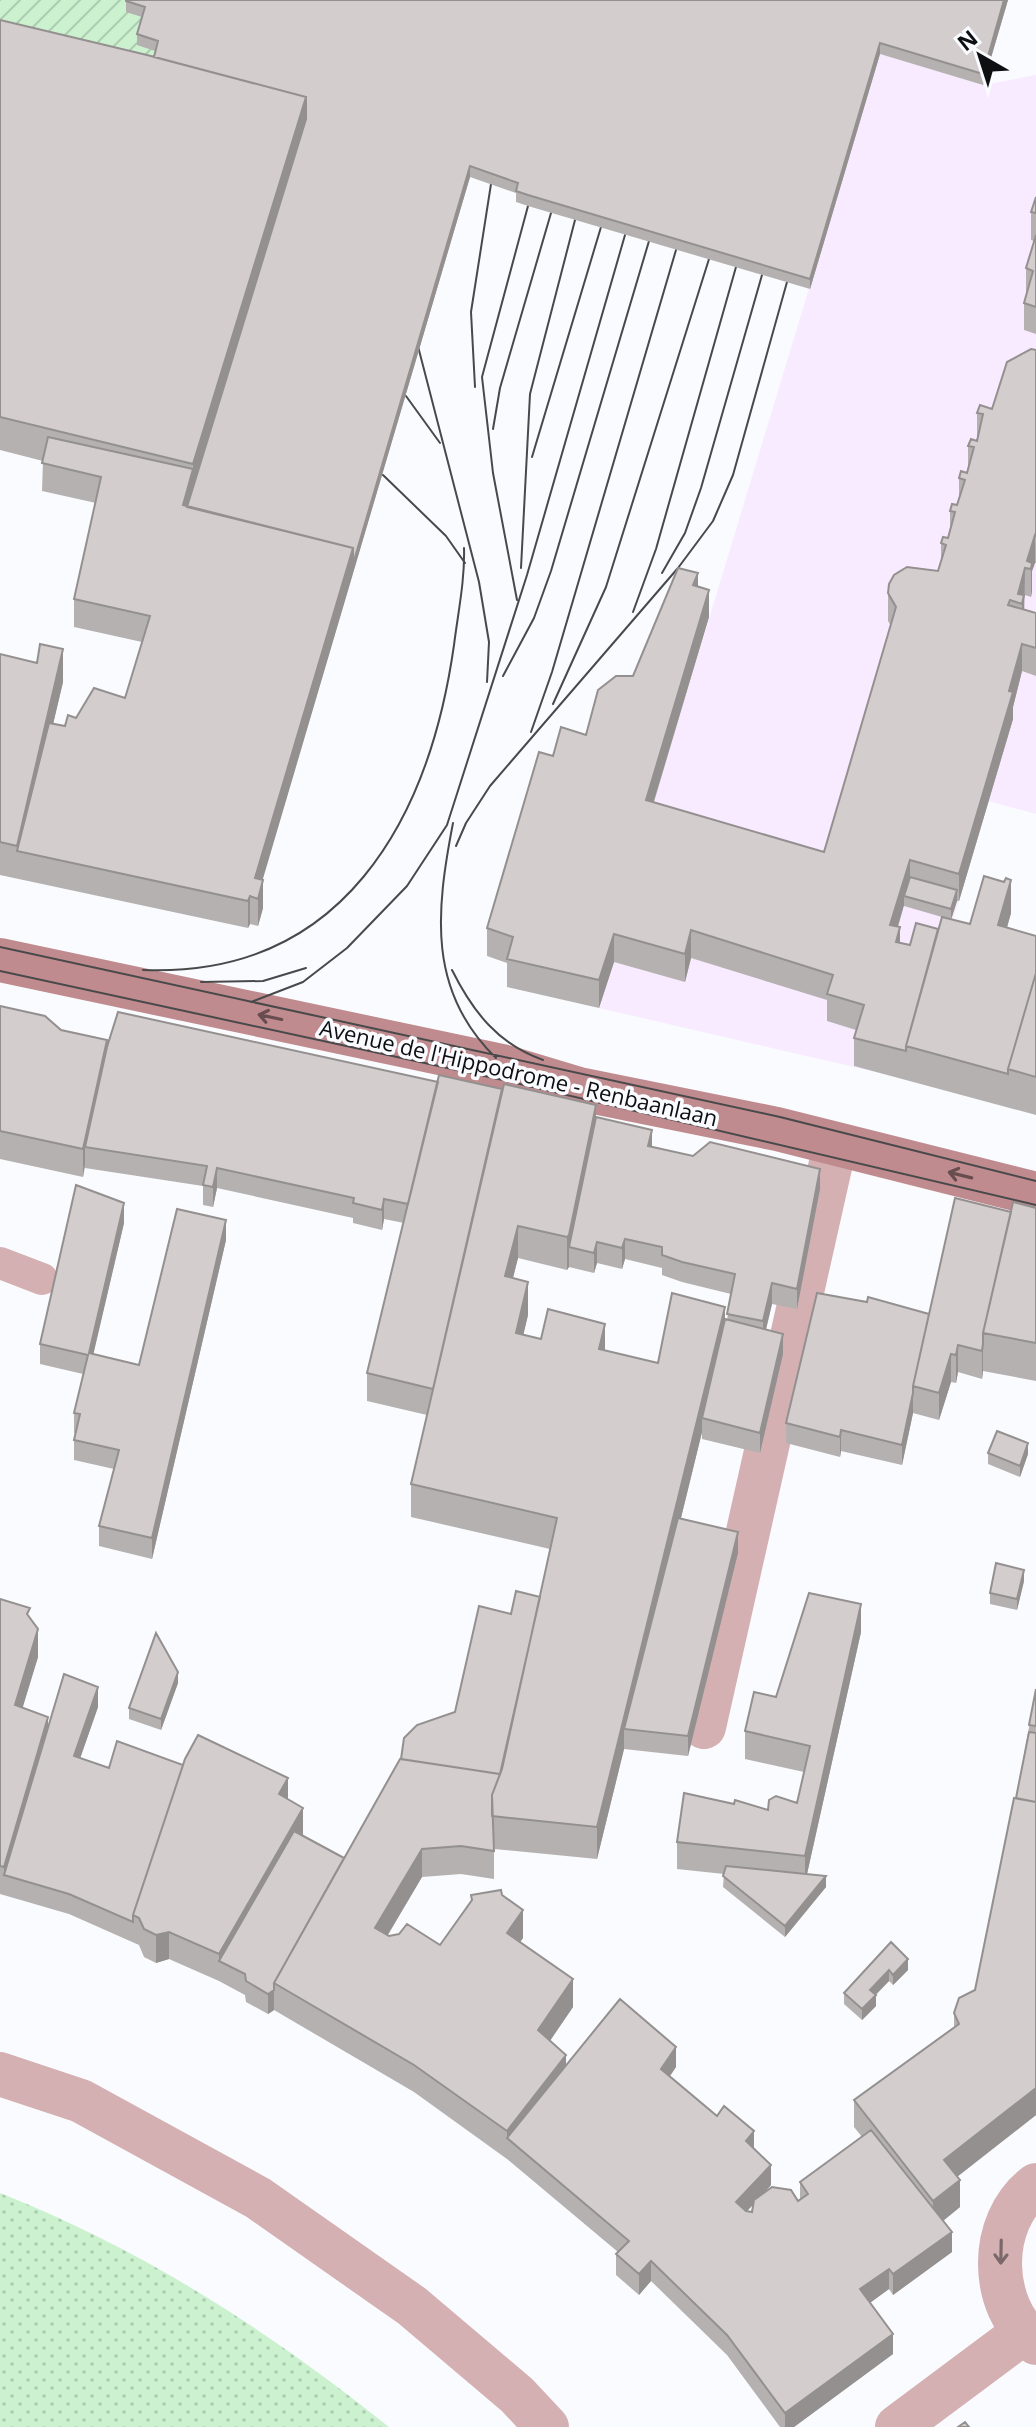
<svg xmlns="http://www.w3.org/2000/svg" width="1036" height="2427" font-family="'Open Sans',sans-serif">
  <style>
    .education { fill: #f9ebff }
    .park { fill: url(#park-dots) }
    .garden { fill: url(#garden-furrows) }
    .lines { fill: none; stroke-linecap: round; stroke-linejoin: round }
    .lane { stroke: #d5b0b2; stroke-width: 32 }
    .street { stroke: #d5b0b2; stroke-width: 44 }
    .secondary { stroke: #c08b8e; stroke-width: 44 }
    .tram { stroke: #48494b; stroke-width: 2 }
    .wall { fill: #b5b1b0; fill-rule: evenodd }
    .shaded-wall { fill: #949090 }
    .building { fill: #d3cecd; stroke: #949090; stroke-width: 2 }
    .oneway { stroke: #674d50 }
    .oneway2 { stroke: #7b686a }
    .labels { text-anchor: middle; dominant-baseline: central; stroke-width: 7; stroke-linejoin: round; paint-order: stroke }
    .street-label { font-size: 22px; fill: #0e0f11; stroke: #f9fbfe }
  </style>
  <defs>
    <pattern id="park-dots" width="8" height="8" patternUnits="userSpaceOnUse" patternTransform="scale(2)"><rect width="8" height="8" fill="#cbf1cf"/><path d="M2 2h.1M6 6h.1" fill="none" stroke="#adcdb1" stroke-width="1.8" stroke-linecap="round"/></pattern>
    <pattern id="garden-furrows" width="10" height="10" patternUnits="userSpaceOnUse" patternTransform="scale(2)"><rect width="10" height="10" fill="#cbf1cf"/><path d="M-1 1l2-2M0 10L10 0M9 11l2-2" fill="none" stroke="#adcdb1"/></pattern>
  </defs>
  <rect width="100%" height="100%" fill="#f9fbfe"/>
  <path class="education" d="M880 54 983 85 1036 75V814L988 801 906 1079 599 1008 646 827Z"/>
  <path class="park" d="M0 2193C144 2250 269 2331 389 2427H0Z"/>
  <path class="garden" d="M0 0H130C160 35 160 45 147 88L0 53Z"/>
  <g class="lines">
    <path class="lane" d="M0 1263 42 1279"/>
    <path class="street" d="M704 1727 835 1145
      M0 2074 81 2101 258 2198 412 2306 517 2395 547 2427
      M1036 2185C987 2222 989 2307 1036 2343
      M897 2427 1023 2333"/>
    <path class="secondary" d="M0 960 506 1067 579 1089 777 1129 1036 1194"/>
    <path class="tram" d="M413 327 479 582 489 642 487 682
      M475 387 471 312 491 184
      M406 396 440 443
      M493 429 500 388 551 213
      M532 457 601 227
      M383 475 446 536 465 563
      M521 568 530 394 575 220
      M662 573 685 533 701 488 762 275
      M517 600 493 473 482 377 528 206
      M633 612 656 549 736 267
      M503 676 534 618 551 571 649 241
      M553 704 606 587 709 259
      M531 732 552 672 676 250
      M453 823C436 911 427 991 496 1058
      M456 846 466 823 490 786 678 568 713 521 733 475 787 282
      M0 947 780 1117 1036 1181
      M143 970C342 978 429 821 454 645 458 613 465 580 464 548
      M452 970C473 1012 498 1044 543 1060
      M0 971 503 1080 1036 1205
      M201 982 263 981 306 968
      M251 1002 303 982 347 948 407 886 447 825 527 575 625 235"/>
  </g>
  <path class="wall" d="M126 0H1008L983 85 880 54 810 289 528 206 516 202V193L470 177 262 880 263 908 258 926 250 924 248 928 0 875V654L63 682 53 724 65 726 76 718 125 698 142 642 74 627V599L96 503 42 491 43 461 0 450V20L154 57 155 51 137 45V34L142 17 126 12Z
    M1036 197V334L1024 330V303L1026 296V268L1034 241 1031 240V212Z
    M1036 350V563H1035L1032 571V591L1031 597 1025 595 1024 598V609L1036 613V676L1022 671 1013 707V719L959 901H957L951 919 970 924 1011 913 1007 928 1036 936V1115L854 1066V1038L856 1030 827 1021V1000L691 958 685 982 614 962 599 1008 507 987V963L487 956V928L553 756 586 735 633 676 698 587 709 617 654 802 824 852 891 626 888 621V593L938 571 941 563V543L948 538 950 530V511L957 505 959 498V478L967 473 968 468V446L977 441V413L992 409ZM904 905V906L942 917 938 929 910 945 900 943 898 927Z
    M0 1006 107 1047 596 1117 652 1147 820 1189 797 1309 772 1304 766 1330 783 1354 760 1453 702 1439V1432L681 1518 738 1553 688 1756 624 1749 597 1859 494 1849V1879L461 1874 422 1877 388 1935 440 1945 502 1895 523 1938 520 1942 573 2007 550 2041 566 2065 676 2067 670 2076 754 2149 771 2185 763 2194 798 2201 800 2200V2182L862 2137 854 2127V2100L954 2027V2013L975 1990 1016 1798 1036 1689V2115L957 2177 960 2207 943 2221 952 2252 893 2295 889 2289 870 2303 893 2354 794 2427H780L727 2355 651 2281 639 2295 616 2275V2254L618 2252 507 2159 414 2092 274 2010 268 2014 246 2002 245 1995 219 1981 169 1959 156 1963 144 1957 139 1945 69 1914 0 1894V1599L30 1618 38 1657 22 1708 48 1729 98 1707 80 1758 109 1768 183 1765 288 1799 303 1836 344 1858 401 1759 455 1712 511 1614 540 1597 550 1549 411 1517V1484L427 1415 367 1401V1373L404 1223 384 1219 382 1230 353 1223V1218L217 1188 213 1207 203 1205V1186L85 1168V1165L83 1177 0 1159ZM518 1258 567 1270 569 1267 594 1273 597 1263 622 1269 625 1259 662 1268V1275L682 1282 731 1294 727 1320 725 1319 658 1363 523 1335 528 1315 513 1278ZM754 2204 752 2212 747 2211Z
    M1036 1208V1381L983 1371 982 1379 958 1372 956 1383 951 1382 939 1420 913 1413 902 1465 841 1451 840 1457 786 1443V1423L867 1302 929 1314 1011 1212Z
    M124 1223 93 1354 139 1365 226 1240 152 1559 99 1546V1526L114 1469 74 1460V1440L75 1433H74V1413L83 1374 40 1364V1344Z
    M988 1453 1028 1454 1020 1477 988 1464Z
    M1024 1581 1017 1610 990 1604V1593Z
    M861 1632 807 1874 826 1887 785 1937 723 1887 724 1874 677 1869V1842L734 1804 768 1810 797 1803 804 1772 745 1759V1731L776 1697Z
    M178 1683 161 1730 129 1719V1708Z
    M908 1959V1970L893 1985 889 1981 876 1995V2006L862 2020 844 2004V1993Z"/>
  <path class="shaded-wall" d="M1004 0H1008L983 85V74Z
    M880 43V54L810 289V279Z
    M306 97V129L186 523 183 505 193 469V464Z
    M470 166V177L257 899 255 878 353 548Z
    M1035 535V563L1032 571V591L1031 597V569L1027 561Z
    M1025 568 1024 623 1022 631V604L1018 594Z
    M698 573V600L693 585Z
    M709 590V617L646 827V800Z
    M1022 644V671L1013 707V719L959 901V874Z
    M63 649V682L23 852 17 851V846Z
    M910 860V887L904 896V905L890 952V925Z
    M263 880V908L258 926V899Z
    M1011 880V913L998 958V925Z
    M957 890V901L951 920V909Z
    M250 896V924L248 928V901Z
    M900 927V955L896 942Z
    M691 930V958L685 982V954Z
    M614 934V962L599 1008V980Z
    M107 1040V1067L85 1147V1165L83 1177V1149Z
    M596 1105V1137L569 1247V1267L567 1270V1237Z
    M652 1130V1150L648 1146Z
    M217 1168V1188L213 1207V1187Z
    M820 1169V1189L797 1309V1289Z
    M384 1199V1219L382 1230V1210Z
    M124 1203V1223L89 1373V1353Z
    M226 1220V1240L152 1559V1538Z
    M518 1226V1258L505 1309V1276Z
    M625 1239V1259L622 1269V1248Z
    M597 1242V1263L594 1273V1253Z
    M528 1282V1315L516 1366V1333Z
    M772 1283V1304L763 1341V1321Z
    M725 1307V1339L702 1418V1432L629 1730 624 1729V1749L597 1859V1827Z
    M605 1324V1357L599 1349Z
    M783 1334V1354L760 1453V1433Z
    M983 1344V1371L982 1379V1351Z
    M958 1345V1372L956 1383V1355Z
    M951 1354V1382L939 1420V1393Z
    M913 1393V1413L902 1465V1445Z
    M841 1430V1451L840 1457V1437Z
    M1028 1443V1454L1020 1477V1466Z
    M738 1532V1553L688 1756V1736Z
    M1024 1570V1581L1017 1610V1599Z
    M861 1604V1632L805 1883V1856Z
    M38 1629V1657L15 1733V1705Z
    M178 1672V1683L161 1730V1719Z
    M98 1687V1707L74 1776V1756Z
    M48 1717V1745L4 1875V1867Z
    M288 1778V1805L279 1794Z
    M303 1808V1835L219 1961V1954Z
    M422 1849V1877L375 1956V1928Z
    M826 1876V1887L785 1937V1926Z
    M523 1910V1938L507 1960V1933Z
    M169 1932V1959L156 1963V1935Z
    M908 1959V1970L893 1985V1975Z
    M889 1970V1981L870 2000 876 1995V2006L862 2020V2009L870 1990Z
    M573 1979V2007L538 2058V2030Z
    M274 1990V2010L268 2014V1994Z
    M676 2047V2067L661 2089V2069Z
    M566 2055V2082L507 2138V2131Z
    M1036 2088V2115L944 2187V2160Z
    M754 2131V2151L746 2141Z
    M771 2165V2185L736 2223V2202Z
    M960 2180V2207L933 2229V2201Z
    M952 2232V2252L893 2295V2274Z
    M651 2261V2281L639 2295V2274Z
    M889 2269V2289L860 2310V2289Z
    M893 2334V2354L794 2427H785V2413Z"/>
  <path class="building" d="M126 0H1004L983 74 880 43 810 279 528 195 516 191 518 183 470 166 353 564V548L187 507 306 119V97L154 57 158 41 137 34 145 7 126 1Z
    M0 20 147 55 306 97 193 464 0 417Z
    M1036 197V213L1031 212Z
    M1036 235V307L1024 303 1033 271 1026 268Z
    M1031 349 1036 350V536L1035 535 1027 561 1032 563 1031 569 1025 568 1018 594 1024 595 1022 604 1010 600 1008 605 1036 613V648L1022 644 1009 691 1013 692 959 874 910 860 890 925 900 927 896 942 910 945 916 923 938 929 906 1046V1051L854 1038 864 1005 827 994 833 975 691 930 685 954 614 934 599 980 507 959 513 937 487 928 539 752 553 756 561 727 586 735 598 690 616 676H633L678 568 698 573 693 585 709 590 646 800 824 852 896 607 888 593 889 584 894 575 907 567 938 571 946 545 941 543 943 537 948 538 955 512 950 511 952 504 957 505 965 480 959 478 961 471 967 473 974 447 968 446 971 439 977 441 983 414 977 413 980 405 992 409 1007 362Z
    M48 437 193 469 183 505 353 548 255 878 263 880 258 899 250 896 248 901 17 851 49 723 65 726 68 715 76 718 94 688 125 698 150 616 74 599 101 477 42 463Z
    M40 644 63 649 17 846 0 842V654L37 663Z
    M984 876 1004 882 1006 878 1011 880 998 925 1036 936V973L1008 1069V1074L906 1046 942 917 970 924Z
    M910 877 957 890 951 909 904 896Z
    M1036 973V1077L1008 1069Z
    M0 1006 45 1016 61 1030 107 1040 83 1149 0 1131Z
    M118 1012 438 1082 408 1204 384 1199 382 1210 353 1203 354 1198 217 1168 213 1187 203 1185 207 1166 85 1147 107 1047Z
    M439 1075 502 1089 433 1389 367 1373Z
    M504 1084 596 1105 569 1235 567 1237 518 1226 505 1276 528 1282 516 1333 541 1339 548 1309 605 1324 599 1349 658 1363 672 1293 725 1307 597 1827 492 1816V1795L502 1769 557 1518 411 1484Z
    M596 1117 652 1130 648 1146 693 1156 710 1142 820 1169 797 1289 772 1283 763 1321 727 1314 735 1274 682 1262 662 1255V1247L625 1239 622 1248 597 1242 594 1253 569 1247Z
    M76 1185 124 1203 89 1353 139 1365 177 1209 226 1220 152 1538 99 1526 119 1450 74 1440 80 1414 74 1413 88 1355 40 1344Z
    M955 1198 1011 1212 983 1333V1344L982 1351 958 1345 956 1355 951 1354 939 1393 913 1386Z
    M1013 1202 1036 1208V1343L983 1333Z
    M817 1293 867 1302 868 1297 929 1314 913 1386V1393L902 1445 841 1430 840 1437 786 1423Z
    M725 1319 783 1334 760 1433 702 1418Z
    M997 1431 1028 1443 1020 1466 988 1453Z
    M678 1518 738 1532 688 1736 624 1729Z
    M996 1563 1024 1570 1017 1599 990 1593Z
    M516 1591 540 1597 500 1774 401 1759 404 1738 417 1725 455 1712 479 1606 511 1614Z
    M809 1593 861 1604 805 1856 677 1842 684 1793 734 1804 735 1800 768 1810 769 1800 776 1796 797 1803 810 1746 745 1731 754 1692 776 1697Z
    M0 1599 30 1608 27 1614 38 1629 15 1705 48 1717 4 1867 0 1866Z
    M156 1633 178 1672 161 1719 129 1708Z
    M64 1674 98 1687 74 1756 109 1768 117 1741 183 1765 133 1915V1922L69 1894 4 1875Z
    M1036 1689V1726L1029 1725Z
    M1029 1732 1036 1733V1802L1016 1798Z
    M198 1735 288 1778 279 1794 303 1808 219 1954 169 1932 156 1935 144 1929 139 1918 133 1915 185 1759Z
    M400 1759 500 1774 492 1795 494 1851 461 1846 422 1849 375 1928 389 1936 399 1934 407 1924 440 1945 472 1900 471 1895 501 1890 502 1895 523 1910 507 1933 573 1979 538 2030 566 2055 507 2131 414 2065 274 1983Z
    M1014 1798 1036 1802V2088L944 2160 960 2180 933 2201 854 2100 959 2024 954 2013 959 1998 975 1990Z
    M294 1831 344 1858 274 1983V1990L268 1994 246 1981 245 1974 219 1961Z
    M726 1866 826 1876 785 1926 723 1876Z
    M891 1942 908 1959 893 1975 889 1970 870 1990 876 1995 862 2009 844 1993Z
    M620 1999 676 2047 661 2069 717 2116 724 2106 754 2131 746 2141 771 2165 736 2202 746 2211 752 2212 754 2200 772 2187 791 2190 798 2201 808 2194 800 2182 871 2130 952 2232 893 2274 889 2269 860 2289 893 2334 785 2413 727 2335 651 2261 639 2274 616 2254 629 2241 507 2138Z
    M965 2422 969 2427H958Z"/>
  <defs><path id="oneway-shaft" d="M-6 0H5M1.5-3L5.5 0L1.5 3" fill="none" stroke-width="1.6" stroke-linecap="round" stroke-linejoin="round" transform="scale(2)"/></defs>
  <g class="oneway">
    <use href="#oneway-shaft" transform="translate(270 1017) rotate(-168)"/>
    <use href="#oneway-shaft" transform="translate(960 1175) rotate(-166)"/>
  </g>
  <use class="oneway2" href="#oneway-shaft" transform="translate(1001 2252) rotate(91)"/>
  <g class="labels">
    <g class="street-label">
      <text transform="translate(519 1072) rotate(13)">Avenue de l'Hippodrome - Renbaanlaan</text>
    </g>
  </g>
  <g transform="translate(980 56) rotate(321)" stroke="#f9fbfe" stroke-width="6" paint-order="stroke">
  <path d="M0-6L14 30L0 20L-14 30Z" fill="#0e0f11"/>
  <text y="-12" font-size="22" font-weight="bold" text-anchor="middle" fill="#0e0f11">N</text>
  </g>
</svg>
